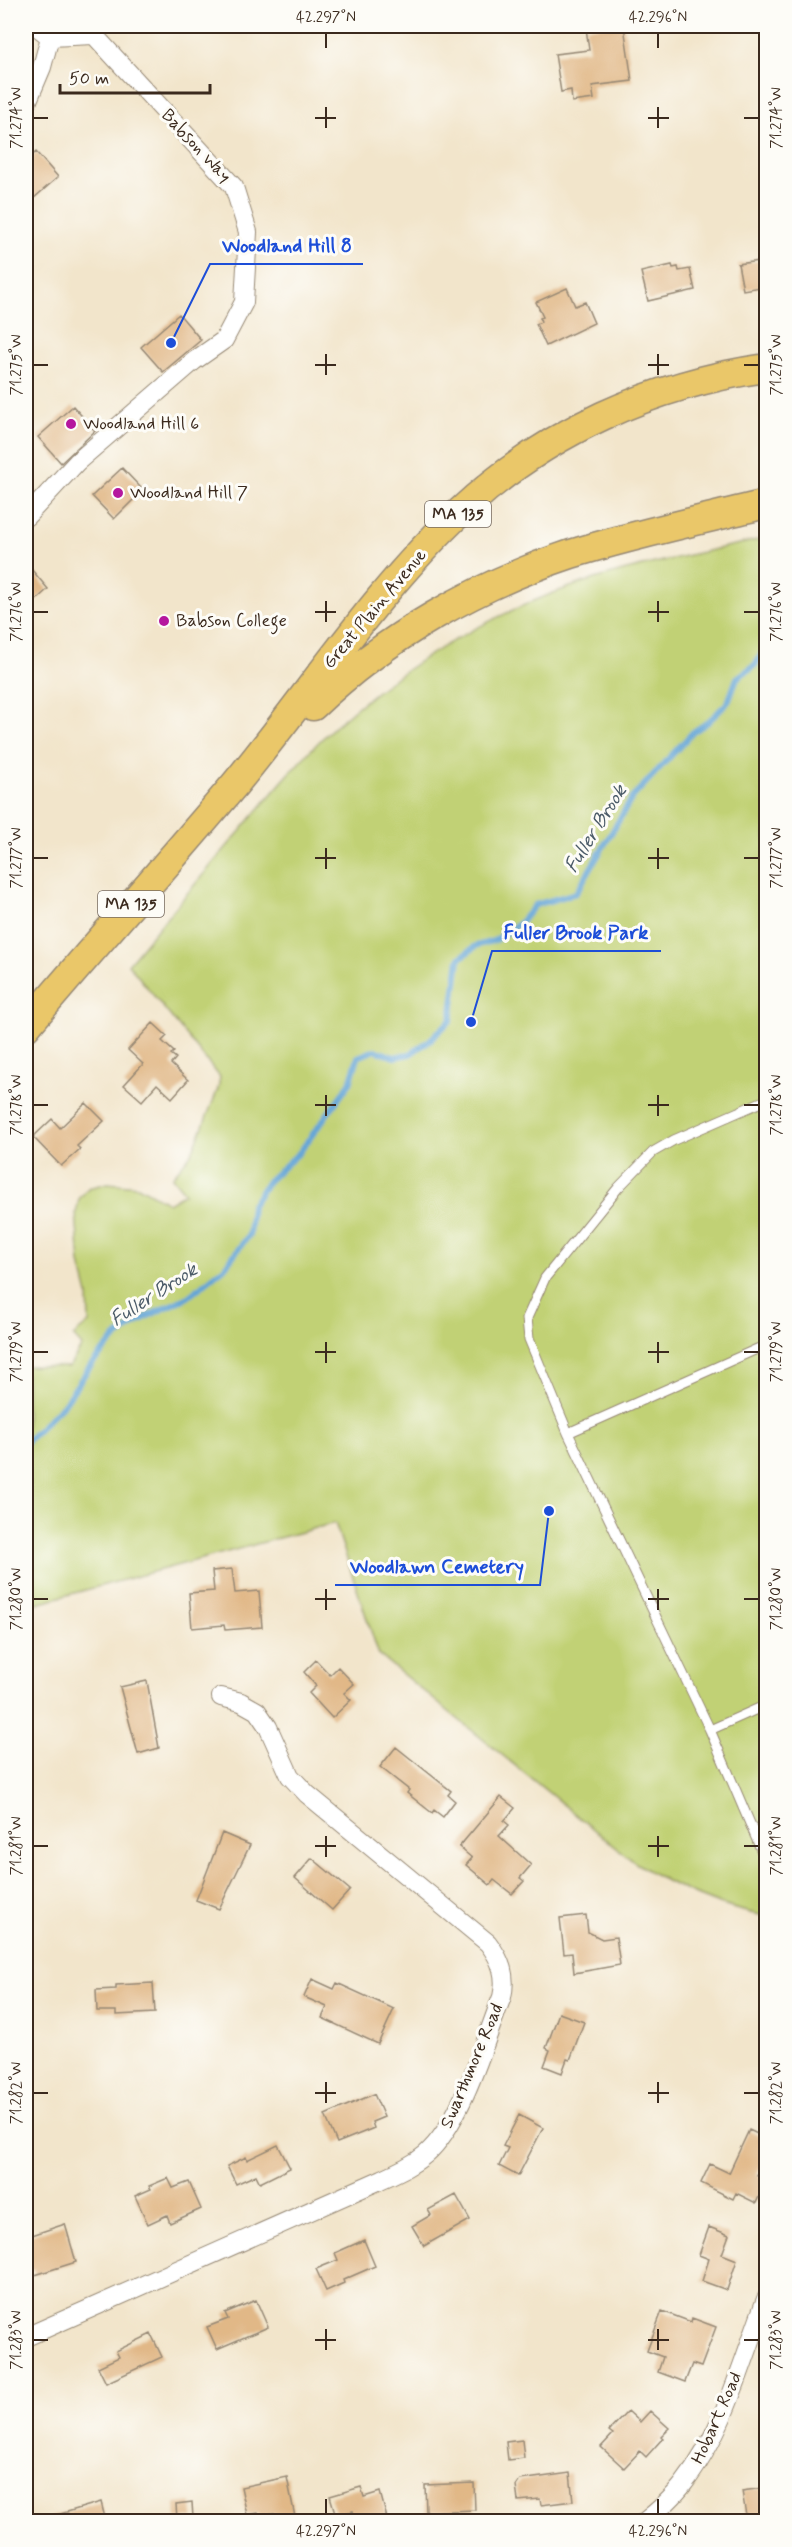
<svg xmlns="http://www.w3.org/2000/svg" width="792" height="2547" font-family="Mynerve,sans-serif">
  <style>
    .green { fill: #c1d174; stroke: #7e7e49; stroke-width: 1.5 }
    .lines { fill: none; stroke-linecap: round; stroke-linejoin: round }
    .stream { stroke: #63a5d7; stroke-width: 6 }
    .building { fill: #e1b887 }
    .lane-casing { stroke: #968874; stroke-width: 11 }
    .street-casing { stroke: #968874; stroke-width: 20 }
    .primary-casing { stroke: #968874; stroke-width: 31 }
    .lane { stroke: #fff; stroke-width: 9 }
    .street { stroke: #fff; stroke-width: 18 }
    .primary { stroke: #eac769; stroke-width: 28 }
    .ticks { fill: none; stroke: #3b2a1e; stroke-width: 2 }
    .poi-dot { fill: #b5179e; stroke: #fdfcf7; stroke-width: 2 }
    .labels { text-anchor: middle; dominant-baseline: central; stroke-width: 6; stroke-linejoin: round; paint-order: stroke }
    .shield { fill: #fdfcf7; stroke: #75695f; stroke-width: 1.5 }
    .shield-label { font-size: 16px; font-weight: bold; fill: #3b2a1e }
    .street-label { font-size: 18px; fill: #3b2a1e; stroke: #fdfcf7 }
    .poi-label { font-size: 18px; fill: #3b2a1e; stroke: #fdfcf7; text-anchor: start }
    .water-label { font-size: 20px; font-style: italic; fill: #4b5b68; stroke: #fdfcf7 }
    .leader { fill: none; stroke: #1d4ed8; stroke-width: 2 }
    .callout-dot { fill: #1d4ed8; stroke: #fdfcf7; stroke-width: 2 }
    .callout-label { font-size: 20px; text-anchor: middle; font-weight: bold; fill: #1d4ed8; stroke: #fdfcf7; stroke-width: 6; stroke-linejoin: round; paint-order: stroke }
    .neatline { fill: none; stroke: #3b2a1e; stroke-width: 2 }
    .ticks-label { font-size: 15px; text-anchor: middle; fill: #3b2a1e }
  </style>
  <rect width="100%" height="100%" fill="#fdfcf7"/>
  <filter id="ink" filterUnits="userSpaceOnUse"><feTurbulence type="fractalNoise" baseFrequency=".0167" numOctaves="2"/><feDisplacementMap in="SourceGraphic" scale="12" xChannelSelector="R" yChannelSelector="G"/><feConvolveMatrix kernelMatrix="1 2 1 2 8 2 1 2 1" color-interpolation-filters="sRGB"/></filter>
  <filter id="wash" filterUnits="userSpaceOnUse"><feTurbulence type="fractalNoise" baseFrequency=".008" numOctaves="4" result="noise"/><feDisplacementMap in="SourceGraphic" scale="24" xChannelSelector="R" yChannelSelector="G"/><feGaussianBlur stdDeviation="1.35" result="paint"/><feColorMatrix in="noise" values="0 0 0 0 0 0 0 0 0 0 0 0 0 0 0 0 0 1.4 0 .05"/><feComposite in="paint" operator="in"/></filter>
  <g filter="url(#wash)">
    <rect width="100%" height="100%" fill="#f2e5cb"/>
    <path class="green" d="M766 538V1916C719 1908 675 1888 634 1862L379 1655 335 1523 26 1606V1366L69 1367 82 1346 73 1336 89 1323 88 1295 80 1263 76 1213 79 1199 88 1188 108 1183 138 1186 168 1203 185 1193 172 1177 192 1153 218 1089 220 1077 128 964C164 921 200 878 236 836 267 799 298 761 333 728 391 675 459 633 531 602 606 570 688 556 766 538Z"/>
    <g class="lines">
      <path class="stream" d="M26 1442 64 1404 91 1365 116 1337 146 1317 188 1297 224 1268 249 1235 252 1205 268 1181 299 1153 326 1116 350 1083 358 1057 375 1050 394 1057 410 1054 430 1040 451 1020 459 959 476 946 496 940 521 922 535 905 576 893 632 798 693 732 708 722 728 702 737 678 755 665 766 647 763 624 766 615"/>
    </g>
    <g id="blocks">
      <path class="building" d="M605 26H624L632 81 592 86 594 99 572 102 571 90 561 92 555 54 589 50 586 28Z
        M36 152 58 177 26 205V161Z
        M766 260V286L743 290 738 264Z
        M672 265 673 268 678 267 679 271 690 269 695 290 648 301 641 272Z
        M567 288 575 306 585 302 594 323 546 346 536 324 541 322 540 318 543 317 536 302Z
        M179 314 201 340 163 372 141 347Z
        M73 406 95 431 61 463 38 437Z
        M122 468 143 490 114 519 92 496Z
        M26 563 48 589 26 609Z
        M153 1023 167 1036 162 1041 174 1052 171 1054 176 1058 171 1064 188 1080 172 1098 157 1084 142 1101 124 1085 143 1064 128 1050Z
        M86 1103 104 1121 77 1146 80 1149 61 1166 33 1137 52 1119 60 1128Z
        M232 1569 235 1593 259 1591 262 1627 225 1630 224 1625 192 1628 189 1593 214 1591 212 1571Z
        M316 1660 330 1675 338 1667 354 1684 344 1693 351 1700 332 1718 309 1693 316 1686 304 1672Z
        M147 1681 159 1748 138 1754 120 1687Z
        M396 1747 451 1791 448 1795 455 1801 443 1817 434 1810 432 1813 407 1793 409 1790 380 1767Z
        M501 1797 515 1808 504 1821 509 1825 499 1836 531 1865 520 1878 524 1881 512 1894 494 1880 490 1885 466 1865 472 1858 459 1847Z
        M222 1833 250 1845 219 1909 196 1900Z
        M312 1858 350 1890 332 1910 295 1878Z
        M586 1915 588 1932 602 1939 616 1937 620 1965 574 1973 572 1953 564 1954 560 1918Z
        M312 1979 334 1989 337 1983 394 2009 378 2044 322 2018 327 2007 304 1997Z
        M153 1983 155 2013 116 2015V2011H97L96 1990 116 1989V1985Z
        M559 2013 584 2022 570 2060 567 2059 562 2073 544 2066 550 2050 546 2048Z
        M374 2094 384 2117 372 2122 374 2128 337 2143 325 2115Z
        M519 2115 543 2128 518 2176 499 2166 508 2148 503 2146Z
        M749 2130 766 2138 760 2149 766 2152V2156L757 2175 766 2180V2182L756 2203 736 2193 733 2199 701 2183 710 2164 729 2173Z
        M278 2145 290 2168 260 2183 256 2175 236 2184 227 2166 246 2157 247 2160Z
        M168 2178 173 2188 189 2182 201 2209 170 2223 167 2215 148 2224 135 2196 151 2189 149 2186Z
        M456 2195 470 2220 424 2246 412 2226 431 2215 428 2210Z
        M65 2224 76 2262 35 2275 33 2269 26 2272V2237Z
        M709 2227 729 2235 722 2254 737 2260 727 2290 702 2281 709 2259 699 2255Z
        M364 2240 375 2266 343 2280 344 2283 326 2291 316 2269 338 2260 335 2253Z
        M256 2300 268 2327 217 2349 207 2327 228 2319 225 2313Z
        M662 2311 691 2322 692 2318 716 2327 701 2367 692 2364 685 2382 658 2372 663 2357 647 2351Z
        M151 2334 162 2357 106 2383 98 2367 119 2357 116 2351Z
        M628 2411 640 2422 650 2411 669 2428 661 2436 663 2438 646 2457 640 2451 624 2468 601 2447 613 2434 609 2431Z
        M522 2440 524 2458 508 2460 506 2442Z
        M570 2473 573 2501 541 2505 540 2499 518 2501 516 2486 520 2480Z
        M287 2477 296 2522H276L274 2514 259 2517 258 2513 247 2515 241 2487Z
        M474 2483 475 2510 426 2512 425 2485Z
        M361 2487 364 2497 380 2492 388 2522H356L353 2511 336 2516 330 2496Z
        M763 2488 766 2518 747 2521 742 2491Z
        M101 2502 106 2522H51L50 2517Z
        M192 2502 193 2518 177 2519 176 2504Z"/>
    </g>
  </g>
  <g filter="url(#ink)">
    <use href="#blocks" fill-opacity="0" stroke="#968874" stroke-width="1.5"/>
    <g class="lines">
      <defs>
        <path id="lane" d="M568 1433 766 1345
          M766 1705 710 1730 766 1861
          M710 1730 568 1433 529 1339 527 1318 545 1278 618 1188 653 1152 674 1140 766 1100"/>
        <path id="street" d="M36 26 50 37
          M26 105 42 67 50 37 94 35 234 187 248 232 244 302 224 340 194 361 77 462 26 517
          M26 2337 378 2181C395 2173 412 2166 426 2154 462 2123 484 2042 502 1997 507 1976 501 1960 488 1943L307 1794 290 1776 268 1727 257 1711 241 1702 221 1697
          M644 2522C659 2510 673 2498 684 2483 724 2432 743 2359 766 2299"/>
        <path id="primary" d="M313 706C385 637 477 585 571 554 635 534 701 520 766 504
          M26 1027C95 945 167 865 236 783 311 692 375 592 461 511 545 432 653 384 766 368"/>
      </defs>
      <use href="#lane" class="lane-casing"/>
      <use href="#street" class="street-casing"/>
      <use href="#primary" class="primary-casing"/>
      <use href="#lane" class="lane"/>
      <use href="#street" class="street"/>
      <use href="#primary" class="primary"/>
    </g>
  </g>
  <path class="ticks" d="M326 33V48M658 33V48M326 107V128M658 107V128M33 118H48M315 118H336M648 118H669M744 118H759M326 354V375M658 354V375M33 365H48M315 365H336M648 365H669M744 365H759M326 601V622M658 601V622M33 612H48M315 612H336M648 612H669M744 612H759M326 848V869M658 848V869M33 858H48M315 858H336M648 858H669M744 858H759M326 1095V1116M658 1095V1116M33 1105H48M315 1105H336M648 1105H669M744 1105H759M326 1342V1363M658 1342V1363M33 1352H48M315 1352H336M648 1352H669M744 1352H759M326 1589V1610M658 1589V1610M33 1599H48M315 1599H336M648 1599H669M744 1599H759M326 1836V1857M658 1836V1857M33 1846H48M315 1846H336M648 1846H669M744 1846H759M326 2082V2103M658 2082V2103M33 2093H48M315 2093H336M648 2093H669M744 2093H759M326 2329V2350M658 2329V2350M33 2340H48M315 2340H336M648 2340H669M744 2340H759M326 2499V2514M658 2499V2514"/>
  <g class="poi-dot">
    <circle cx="71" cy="424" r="6"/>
    <circle cx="118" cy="493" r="6"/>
    <circle cx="164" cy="621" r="6"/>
  </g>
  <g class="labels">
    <g class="shield">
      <rect x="425" y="501" width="66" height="26" rx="4.5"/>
      <rect x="98" y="891" width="66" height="26" rx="4.5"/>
    </g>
    <g class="shield-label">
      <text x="458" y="514">MA 135</text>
      <text x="131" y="904">MA 135</text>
    </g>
    <g class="street-label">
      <text transform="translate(196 146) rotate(47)">Babson Way</text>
      <text transform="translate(375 609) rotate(-50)">Great Plain Avenue</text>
      <text transform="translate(472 2066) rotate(-67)">Swarthmore Road</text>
      <text transform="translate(717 2418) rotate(-66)">Hobart Road</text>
    </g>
    <g class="poi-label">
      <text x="83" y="424">Woodland Hill 6</text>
      <text x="130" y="493">Woodland Hill 7</text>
      <text x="176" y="621">Babson College</text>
    </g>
    <g class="water-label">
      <text transform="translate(596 829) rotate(-58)">Fuller Brook</text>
      <text transform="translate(154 1295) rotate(-33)">Fuller Brook</text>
    </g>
  </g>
  <path class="leader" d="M171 343L210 264H363M471 1022L492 951H661M549 1511L540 1585H335"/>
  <g class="callout-dot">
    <circle cx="171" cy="343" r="6"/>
    <circle cx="471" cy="1022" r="6"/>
    <circle cx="549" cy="1511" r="6"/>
  </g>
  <g class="callout-label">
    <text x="287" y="252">Woodland Hill 8</text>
    <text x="576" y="939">Fuller Brook Park</text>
    <text x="437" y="1573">Woodlawn Cemetery</text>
  </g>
  <rect width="792" height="2547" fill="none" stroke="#fdfcf7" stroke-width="66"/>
  <path d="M60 84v9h150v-9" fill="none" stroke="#3b2a1e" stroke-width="3"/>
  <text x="69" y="84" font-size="18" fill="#3b2a1e" stroke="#fdfcf7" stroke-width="4.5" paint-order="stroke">50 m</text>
  <rect x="33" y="33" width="726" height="2481" class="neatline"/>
  <g class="ticks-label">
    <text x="326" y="22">42.297°N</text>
    <text x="658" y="22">42.296°N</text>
    <text transform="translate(776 118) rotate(-90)" y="5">71.274°W</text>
    <text transform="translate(16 118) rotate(-90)" y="5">71.274°W</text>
    <text transform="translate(776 365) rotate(-90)" y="5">71.275°W</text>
    <text transform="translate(16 365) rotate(-90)" y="5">71.275°W</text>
    <text transform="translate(776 612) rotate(-90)" y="5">71.276°W</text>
    <text transform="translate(16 612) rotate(-90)" y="5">71.276°W</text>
    <text transform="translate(776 858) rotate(-90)" y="5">71.277°W</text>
    <text transform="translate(16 858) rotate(-90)" y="5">71.277°W</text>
    <text transform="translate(776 1105) rotate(-90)" y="5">71.278°W</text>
    <text transform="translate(16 1105) rotate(-90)" y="5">71.278°W</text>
    <text transform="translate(776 1352) rotate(-90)" y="5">71.279°W</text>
    <text transform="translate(16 1352) rotate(-90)" y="5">71.279°W</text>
    <text transform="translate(16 1599) rotate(-90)" y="5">71.280°W</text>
    <text transform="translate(776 1599) rotate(-90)" y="5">71.280°W</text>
    <text transform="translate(776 1846) rotate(-90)" y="5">71.281°W</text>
    <text transform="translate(16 1846) rotate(-90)" y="5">71.281°W</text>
    <text transform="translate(16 2093) rotate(-90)" y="5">71.282°W</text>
    <text transform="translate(776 2093) rotate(-90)" y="5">71.282°W</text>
    <text transform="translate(16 2340) rotate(-90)" y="5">71.283°W</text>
    <text transform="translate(776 2340) rotate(-90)" y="5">71.283°W</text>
    <text x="326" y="2536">42.297°N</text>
    <text x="658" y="2536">42.296°N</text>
  </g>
</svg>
